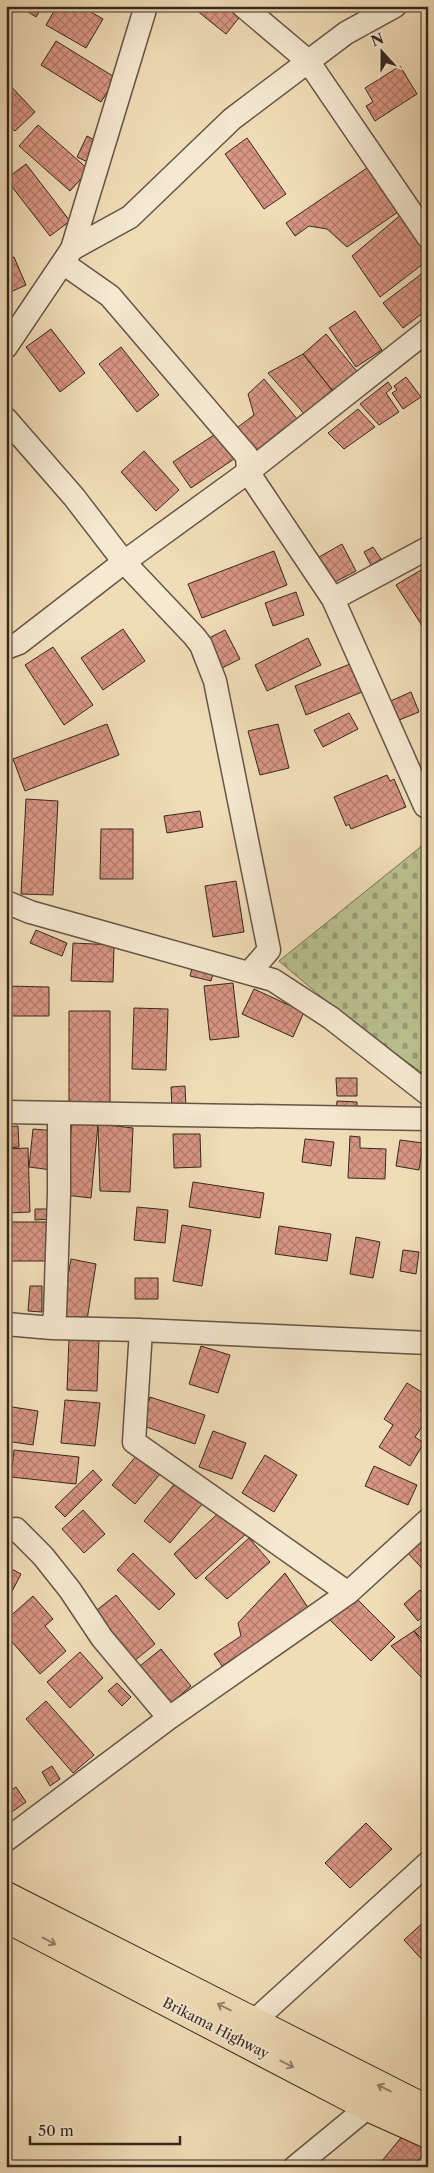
<svg xmlns="http://www.w3.org/2000/svg" width="434" height="2173" font-family="'Libre Caslon Text',serif">
  <style>
    .cemetery { fill: url(#cemetery-stones); stroke: #787457 }
    .building { fill: url(#building-cross-hatch); stroke: #36281f }
    .lines { fill: none; stroke-linecap: round; stroke-linejoin: round }
    .minor-casing { stroke: #645545; stroke-width: 25 }
    .highway-casing { stroke: #36281f; stroke-width: 30 }
    .minor { stroke: #f5e9d1; stroke-width: 22 }
    .highway { stroke: #f0ddb8; stroke-width: 28 }
    .oneway { stroke: #93826c }
    .labels { text-anchor: middle; dominant-baseline: central; stroke-width: 4; stroke-linejoin: round; paint-order: stroke }
    .street-label { font-size: 14px; fill: #36281f; stroke: #f5e9d1 }
  </style>
  <defs>
    <pattern id="cemetery-stones" width="16" height="16" patternUnits="userSpaceOnUse" patternTransform="scale(1.25)"><rect width="16" height="16" fill="#bac18f"/><path d="M2 7V4a2 2 0 0 1 4 0v3zM10 15v-3a2 2 0 0 1 4 0v3z" fill="#989d74"/></pattern>
    <pattern id="building-cross-hatch" width="8" height="8" patternUnits="userSpaceOnUse" patternTransform="scale(1.25)"><rect width="8" height="8" fill="#d99684"/><path d="M0 0l8 8M0 8l8-8" fill="none" stroke="#b17a6b"/></pattern>
  </defs>
  <rect width="100%" height="100%" fill="#f0ddb8"/>
  <filter id="stains"><feTurbulence type="fractalNoise" baseFrequency=".004" numOctaves="4"/><feColorMatrix values="0 0 0 0 .2 0 0 0 0 .09 0 0 0 0 .02 0 0 0 .5 -.17"/></filter>
  <radialGradient id="worn" r=".72"><stop offset=".6" stop-color="#630" stop-opacity="0"/><stop offset="1" stop-color="#630" stop-opacity=".3"/></radialGradient>
  <path class="cemetery" d="M428 841V1077L345 1017 279 961Z"/>
  <path class="building" d="M19 6H43L36 17Z
    M57 6H81L103 19 86 48 46 25Z
    M191 6H233L242 14 226 34Z
    M56 41 116 78 101 102 41 65Z
    M400 66 417 94 375 121 366 106 373 102 365 88Z
    M6 81 35 112 15 131 10 127 6 131Z
    M38 125 89 170 70 191 19 146Z
    M87 136 102 144 92 164 77 157Z
    M247 138 286 194 264 209 225 154Z
    M26 164 70 221 50 236 6 179Z
    M367 168 398 212 347 247 327 229 309 226 295 236 286 223Z
    M403 213 428 245V260L380 297 352 256Z
    M14 257 26 285 6 294V260Z
    M428 269V309L403 328 383 303Z
    M355 311 382 350 356 367 329 328Z
    M51 329 85 373 60 392 26 347Z
    M326 334 359 374 332 390 303 354Z
    M121 347 159 395 137 412 99 364Z
    M303 354 332 390 307 417 268 373Z
    M406 377 421 397 403 409 392 393 397 390 394 386Z
    M264 379 298 420 254 455 238 427 254 415 248 394Z
    M388 382 392 388 386 393 399 412 379 425 360 404Z
    M358 409 375 427 344 449 328 433Z
    M220 431 237 457 191 488 173 462Z
    M144 451 179 490 156 511 121 472Z
    M342 544 356 571 333 583 319 557Z
    M373 547 381 559 371 565 364 552Z
    M274 551 287 585 202 618 188 584Z
    M421 570 428 580V635L396 585Z
    M296 592 304 615 273 626 265 603Z
    M123 629 145 661 103 690 81 658Z
    M225 630 240 659 218 670 203 641Z
    M308 638 321 665 267 691 255 665Z
    M53 647 93 705 64 725 25 665Z
    M350 664 362 692 306 715 295 686Z
    M411 692 419 712 394 722 386 703Z
    M349 713 358 729 323 747 314 730Z
    M107 724 119 755 25 791 13 759Z
    M278 724 289 768 260 775 248 731Z
    M387 775 390 781 394 779 406 807 351 829 349 824 346 826 334 797Z
    M26 799 58 801 53 895 21 894Z
    M200 811 203 827 167 833 164 816Z
    M101 829H133V879H100Z
    M236 881 244 932 213 937 205 886Z
    M36 930 67 943 62 956 30 943Z
    M73 943 114 945 113 982 71 981Z
    M193 964 214 969 211 981 190 976Z
    M233 983 239 1037 210 1040 204 986Z
    M6 986 49 987V1016H6Z
    M254 989 304 1012 293 1037 242 1014Z
    M134 1008 168 1009 166 1070 132 1069Z
    M69 1011H110V1102L69 1103Z
    M336 1078H357V1096H337Z
    M185 1086 186 1108 172 1109 171 1087Z
    M337 1101 357 1102V1113L336 1112Z
    M72 1122 98 1124 91 1198 65 1195Z
    M98 1124 133 1128 130 1192 100 1191Z
    M18 1126 19 1147 6 1148V1127Z
    M33 1129 56 1131 52 1170 29 1167Z
    M173 1134H200L201 1167 174 1168Z
    M350 1136 360 1137V1148L386 1149 385 1179 348 1178Z
    M305 1139 334 1142 331 1166 302 1162Z
    M400 1140 423 1143 419 1170 396 1166Z
    M28 1148 30 1212 8 1213 6 1149Z
    M193 1182 264 1193 260 1218 189 1207Z
    M137 1207 168 1210 165 1243 134 1240Z
    M35 1209H53V1219L35 1220Z
    M6 1222H52V1261H6Z
    M182 1225 211 1230 202 1286 173 1281Z
    M279 1226 331 1234 327 1261 275 1254Z
    M356 1237 380 1242 373 1278 350 1274Z
    M403 1250 419 1252 416 1274 400 1271Z
    M71 1259 96 1264 87 1320 61 1315Z
    M135 1278H158V1299H135Z
    M30 1286H42V1312L28 1311Z
    M69 1339 99 1340 97 1391 67 1390Z
    M201 1346 230 1355 218 1393 189 1384Z
    M407 1383 428 1396V1418L415 1437 424 1443 410 1466 379 1447 393 1425 384 1419Z
    M150 1397 205 1415 195 1444 141 1425Z
    M65 1400 100 1403 95 1446 61 1443Z
    M6 1406 38 1411 33 1445 6 1441Z
    M213 1431 246 1443 232 1479 199 1467Z
    M14 1450 79 1457 76 1484 11 1477Z
    M137 1455 160 1474 135 1504 112 1485Z
    M265 1455 297 1475 274 1512 242 1493Z
    M374 1466 417 1485 408 1505 365 1486Z
    M93 1470 102 1480 65 1517 55 1507Z
    M177 1481 203 1503 170 1543 144 1521Z
    M223 1509 246 1534 196 1579 174 1554Z
    M83 1510 105 1534 84 1553 62 1529Z
    M425 1535 428 1538V1575L407 1552Z
    M249 1538 270 1562 227 1599 205 1578Z
    M133 1553 175 1594 159 1610 117 1570Z
    M6 1566 21 1574 6 1603Z
    M285 1573 309 1609 222 1666 214 1654 241 1636 238 1623Z
    M420 1590 428 1599V1612L418 1621 404 1604Z
    M116 1595 155 1644 133 1662 93 1613Z
    M353 1595 395 1637 371 1661 329 1619Z
    M33 1596 53 1619 45 1626 66 1651 40 1674 6 1635V1620Z
    M428 1621V1645L414 1631Z
    M414 1631 428 1651V1684L391 1646Z
    M161 1649 191 1686 170 1704 140 1666Z
    M80 1652 103 1678 70 1708 47 1682Z
    M117 1683 131 1697 122 1706 108 1691Z
    M46 1701 94 1755 73 1773 26 1719Z
    M52 1766 60 1779 50 1786 42 1772Z
    M16 1787 26 1802 6 1816V1793Z
    M366 1823 392 1849 350 1888 325 1863Z
    M428 1918V1966L404 1940Z
    M404 2134 426 2151 413 2167H377Z"/>
  <g class="lines">
    <defs>
      <path id="minor" d="M243 6 308 61 428 237
        M72 249 130 217 232 119 346 33 395 6
        M63 263 110 296 247 456 248 472 333 599 425 806 428 805
        M6 347 72 249 146 6
        M6 419 74 497 124 562 194 636 201 645 215 681 269 950 249 973
        M333 599 428 548
        M6 648 19 643 124 562 248 472 428 330
        M6 902 30 912 273 980 331 1018 428 1094
        M6 1112 428 1119
        M6 1324 52 1328 141 1330 428 1343
        M52 1328 55 1314 59 1194V1113
        M141 1330 134 1442 348 1593
        M16 1529 43 1556 70 1590 102 1638 169 1718
        M6 1840 169 1718 348 1593 428 1520
        M253 2022 428 1863
        M295 2167 368 2107"/>
      <path id="highway" d="M6 1896 428 2110
        M6 1918 368 2107 428 2134"/>
    </defs>
    <use href="#minor" class="minor-casing"/>
    <use href="#highway" class="highway-casing"/>
    <use href="#minor" class="minor"/>
    <use href="#highway" class="highway"/>
  </g>
  <defs><path id="oneway-shaft" d="M-6 0H5M1.5-3L5.5 0L1.5 3" fill="none" stroke-width="1.6" stroke-linecap="round" stroke-linejoin="round" transform="scale(1.25)"/></defs>
  <g class="oneway">
    <use href="#oneway-shaft" transform="translate(49 1941) rotate(28)"/>
    <use href="#oneway-shaft" transform="translate(224 2007) rotate(-153)"/>
    <use href="#oneway-shaft" transform="translate(287 2064) rotate(27)"/>
    <use href="#oneway-shaft" transform="translate(384 2088) rotate(-153)"/>
  </g>
  <g class="labels">
    <g class="street-label">
      <text transform="translate(216 2028) rotate(27)">Brikama Highway</text>
    </g>
  </g>
  <rect width="434" height="2173" fill="none" stroke="#f0ddb8" stroke-width="25"/>
  <rect x="8" y="8" width="419" height="2158" fill="none" stroke="#36281f" stroke-width="2.5"/>
  <rect x="12" y="12" width="409" height="2148" fill="none" stroke="#36281f"/>
  <g transform="translate(382 52) rotate(339)" stroke="#f5e9d1" stroke-width="4" paint-order="stroke">
  <path d="M0-4L9 19L0 12L-9 19Z" fill="#36281f"/>
  <text y="-8" font-size="14" font-weight="bold" text-anchor="middle" fill="#36281f">N</text>
  </g>
  <path d="M30 2136v8h150v-8" fill="none" stroke="#36281f" stroke-width="2.5"/>
  <text x="38" y="2136" font-size="15" fill="#36281f" stroke="#f5e9d1" stroke-width="4" paint-order="stroke">50 m</text>
  <rect width="100%" height="100%" filter="url(#stains)"/>
  <rect width="100%" height="100%" fill="url(#worn)"/>
</svg>
